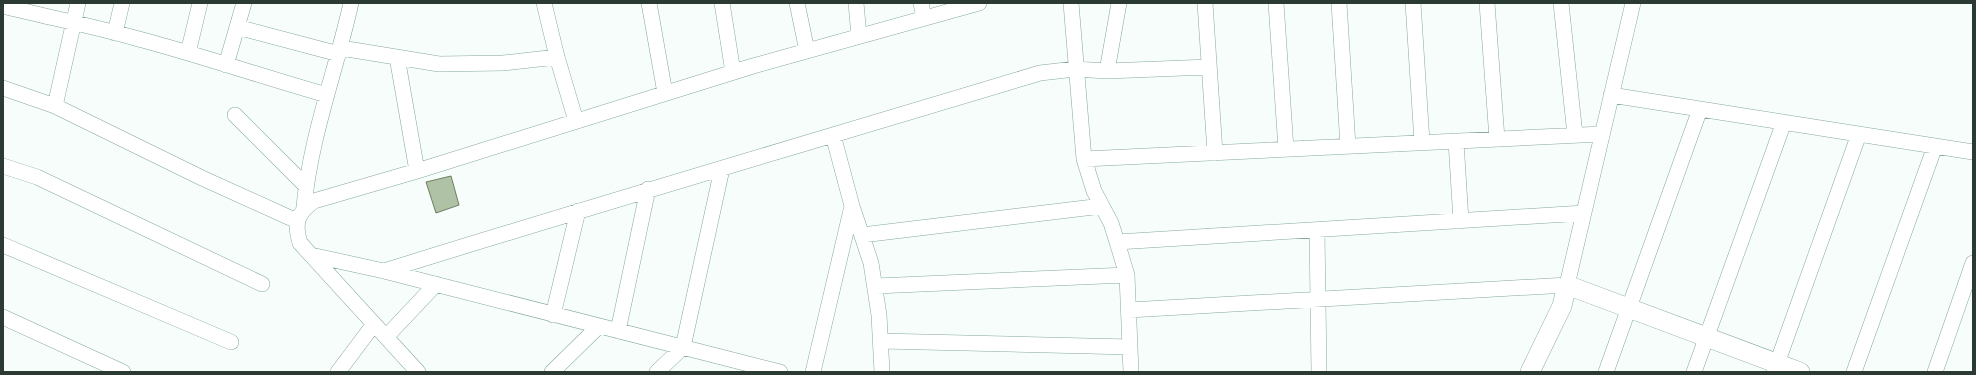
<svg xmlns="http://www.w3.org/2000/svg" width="1976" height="375" font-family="'Alegreya Sans',sans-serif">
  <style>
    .building { fill: #b0c2a6; stroke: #6d7e64 }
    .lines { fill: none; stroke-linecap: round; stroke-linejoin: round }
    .minor-casing { stroke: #86a99b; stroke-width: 16 }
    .tertiary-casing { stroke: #86a99b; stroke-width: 20 }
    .minor { stroke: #fff; stroke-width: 15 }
    .tertiary { stroke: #fff; stroke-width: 19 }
  </style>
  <rect width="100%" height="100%" fill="#f6fdfa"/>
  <path class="building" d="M451 176 459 205 436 213 426 182Z"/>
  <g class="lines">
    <defs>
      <path id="minor" d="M544 3 557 57 576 121
        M649 3 665 93
        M722 3 733 72
        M797 3 807 51
        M856 3 859 36
        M921 3 924 18
        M1071 3 1084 159 1094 191 1111 223 1117 242
        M1205 3 1215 153
        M1276 3 1286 149
        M1339 3 1348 146
        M1413 3 1422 142
        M1487 3 1497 139
        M1561 3 1575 135
        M3 6C47 17 92 26 135 38 200 55 263 77 327 95
        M237 27 339 54
        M115 33 122 3
        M341 48 439 64 503 63 557 57
        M188 53 200 3
        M397 57 417 171
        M226 65 244 3
        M1107 71 1119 3
        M3 88 55 106 202 178 297 221
        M1611 95 1973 152
        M55 106 78 3
        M235 115 306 186
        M833 135 852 206 871 263 879 315 882 372
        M1456 141 1461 221
        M1084 159 1602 134
        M3 166 37 177 262 284
        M304 207C310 138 336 71 351 3
        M1317 230 1319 372
        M862 235 1102 206
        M3 245 231 342
        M311 255 384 271 780 372
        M384 271C602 203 821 139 1040 73L1075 69 1107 71 1209 67
        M876 286 1127 275
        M1129 310 1567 285 1633 3
        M553 315 578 211
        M3 317 123 372
        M618 331 648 189
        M386 337 436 284
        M881 341 1130 347
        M338 372 374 324
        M418 372 300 243C294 223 297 213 314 201L417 171 753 66 979 3
        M552 372 599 326
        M657 372 683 347 722 169
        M813 372 852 206
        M1131 372 1127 275 1117 242 1584 213
        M1606 372 1700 109
        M1694 372 1784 122
        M1774 372 1859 134
        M1854 372 1935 146
        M1935 372 1973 263"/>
      <path id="tertiary" d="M1530 372 1562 306 1567 285 1800 372"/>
    </defs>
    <use href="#minor" class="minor-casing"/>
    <use href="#tertiary" class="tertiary-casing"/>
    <use href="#minor" class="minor"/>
    <use href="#tertiary" class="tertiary"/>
  </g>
  <rect width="1976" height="375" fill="none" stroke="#2c3a34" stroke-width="8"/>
</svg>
